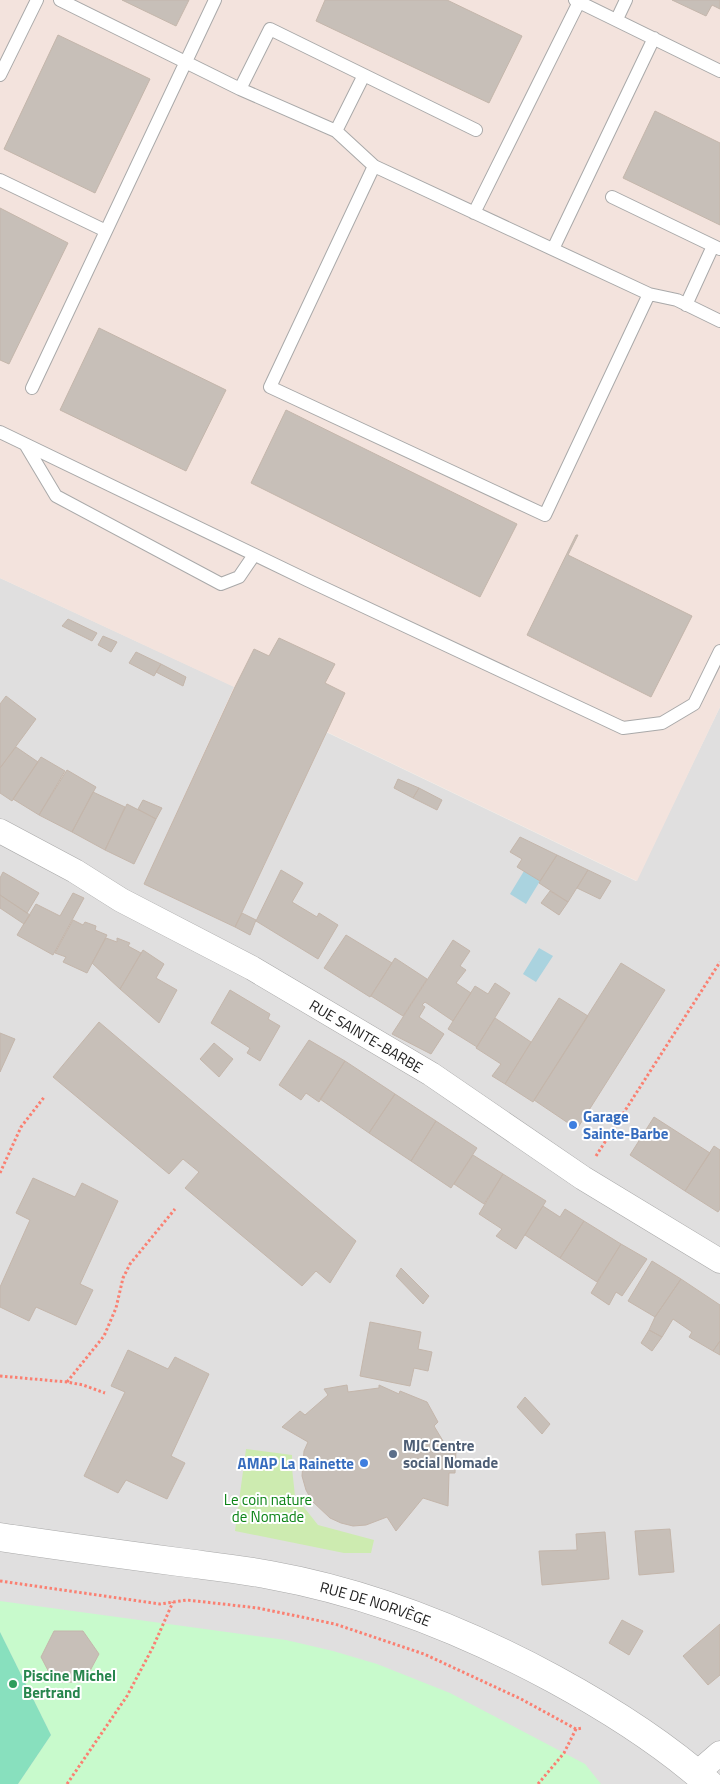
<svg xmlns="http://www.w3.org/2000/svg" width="720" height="1784" font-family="'Titillium Web',sans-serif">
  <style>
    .residential { fill: #e0dfdf }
    .military { fill: #f3e3dd }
    .grass { fill: #cdebb0 }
    .park { fill: #c8facc }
    .pitch { fill: #88e0be }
    .water { fill: #aad3df }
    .building { fill: #c7bfb8; stroke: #c4b6ab }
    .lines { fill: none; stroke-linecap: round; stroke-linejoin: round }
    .service-casing { stroke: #a9a9a9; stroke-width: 14 }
    .minor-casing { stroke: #a9a9a9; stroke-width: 25 }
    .tertiary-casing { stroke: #a9a9a9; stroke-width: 29 }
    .path { stroke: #fa8072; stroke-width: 3; stroke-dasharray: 2.5 2.5; stroke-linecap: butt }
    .service { stroke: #fff; stroke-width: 12 }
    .minor { stroke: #fff; stroke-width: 24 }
    .tertiary { stroke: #fff; stroke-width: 28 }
    .shop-dot { fill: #3f7fe0; stroke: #fff; stroke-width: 2 }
    .service-dot { fill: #5c6f8a; stroke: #fff; stroke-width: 2 }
    .leisure-dot { fill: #2e9e5b; stroke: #fff; stroke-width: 2 }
    .labels { text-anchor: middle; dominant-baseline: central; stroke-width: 4; stroke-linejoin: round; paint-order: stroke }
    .street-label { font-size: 15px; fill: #222; stroke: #fff }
    .shop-label { font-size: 15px; font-weight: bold; fill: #366cbe; stroke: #fff; text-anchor: start }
    .service-label { font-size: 15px; font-weight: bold; fill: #4e5e75; stroke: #fff; text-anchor: start }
    .park-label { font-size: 15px; fill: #0c8416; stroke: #fff }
    .leisure-label { font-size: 15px; font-weight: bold; fill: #27864d; stroke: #fff; text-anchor: start }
  </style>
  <rect width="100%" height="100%" fill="#f2efe9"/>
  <path class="residential" d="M0 578 235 687 144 884 235 927 326 732 636 881 720 707V1784H0Z"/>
  <path class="military" d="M0 0H720V707L637 881 327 732 235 927 144 884 234 687 0 578Z"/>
  <path class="grass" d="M246 1449 292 1455V1468L295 1496 318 1525 374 1540 371 1553H344L235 1531Z"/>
  <path class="park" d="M0 1601 286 1640 333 1651 377 1664 450 1693 585 1764 601 1784H18L51 1735 0 1632Z"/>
  <path class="pitch" d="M0 1632 51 1735 18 1784H0Z"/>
  <path class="water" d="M524 871 540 881 526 904 510 894Z
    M539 948 553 956 536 982 523 974Z"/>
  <path class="building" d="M122 0H189L176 26Z
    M325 0H447L522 36 489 103 316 21Z
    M672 0H720V9L712 5 706 16Z
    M58 35 150 79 95 193 4 149Z
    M655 111 720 143V225L623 178Z
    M0 208 68 243 9 364 0 360Z
    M99 328 226 390 186 471 60 410Z
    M286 410 517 524 480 597 251 483Z
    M576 535H578L568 555 692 616 651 697 527 635Z
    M68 619 97 633 92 641 62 626Z
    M103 636 117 642 111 652 98 645Z
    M279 638 335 664 325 683 345 693 235 927 144 884 235 687 254 649 269 656Z
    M136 652 161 664 154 676 129 663Z
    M161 664 186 677 183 686 156 672Z
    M6 696 36 719 0 768V704Z
    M16 747 38 762 12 801 0 793V768Z
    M41 757 65 771 39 815 13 799Z
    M67 770 96 787 72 832 39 815Z
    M398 779 419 788 413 798 394 788Z
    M419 788 442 800 437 810 413 798Z
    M93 792 125 807 105 850 72 832Z
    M143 800 162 808 156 819 138 809Z
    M127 804 156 819 134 864 105 850Z
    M520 837 557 855 540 881 517 867 522 859 510 852Z
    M557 855 588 870 568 902 539 883Z
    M281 870 303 883 292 902 317 917 319 913 338 925 318 959 256 921Z
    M588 870 611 881 600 899 577 888Z
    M3 872 39 893 27 913 0 895V878Z
    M550 891 568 902 559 915 541 903Z
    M73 893 84 898 53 955 17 935 36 904 60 916Z
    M0 895 30 915 24 924 0 908Z
    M242 913 256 920 250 935 235 927Z
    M73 920 83 925 85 922 96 926 95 930 107 935 87 973 63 962 66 957 55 953Z
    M346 935 392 963 370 997 324 968Z
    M106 938 117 942V938L130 943 128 946 141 953 120 989 92 963Z
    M453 940 470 951 460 966 466 970 456 983 471 993 453 1021 425 1002 422 1005 425 1007 419 1017 444 1034 431 1054 392 1034Z
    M143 950 164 964 156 978 177 990 159 1023 120 989Z
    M395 958 427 979 403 1016 371 996Z
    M621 963 665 990 577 1129 534 1100Z
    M495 983 510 993 477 1047 448 1029 475 986 488 994Z
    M230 990 270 1014 268 1019 280 1026 260 1061 247 1053 250 1048 211 1023Z
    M559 998 588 1016 533 1102 505 1084Z
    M495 1018 531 1042 505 1084 492 1076 501 1064 476 1048Z
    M99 1022 356 1241 330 1283 316 1271 302 1286 185 1188 199 1172 183 1159 169 1174 53 1077Z
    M0 1033 15 1039 0 1072Z
    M309 1040 345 1061 319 1102 306 1093 301 1100 279 1085Z
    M214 1043 233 1059 219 1077 200 1059Z
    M345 1061 395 1094 369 1133 320 1099Z
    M395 1094 436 1121 411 1161 369 1133Z
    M654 1117 710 1153 685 1191 630 1155Z
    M436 1121 477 1148 451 1188 411 1161Z
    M714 1146 720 1150V1209L718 1212 685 1191Z
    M473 1155 503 1174 484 1204 454 1184Z
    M503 1174 546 1201 516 1249 496 1236 502 1229 479 1214Z
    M33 1178 75 1197 82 1183 118 1201 80 1284 93 1290 76 1325 36 1307 29 1321 0 1307V1287L30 1220 16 1213Z
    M543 1206 560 1217 565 1209 584 1221 560 1258 525 1235Z
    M584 1221 621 1244 597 1282 560 1258Z
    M621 1244 647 1259 622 1296 616 1292 609 1305 591 1293Z
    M652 1261 681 1279 655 1317 628 1301Z
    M401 1268 429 1296 423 1304 396 1276Z
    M681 1279 720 1305V1341L713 1351 689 1337 692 1332 673 1319 662 1337 649 1330 655 1317Z
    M370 1322 421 1332 418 1349 432 1352 428 1371 414 1368 410 1386 360 1376Z
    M649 1330 662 1337 652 1351 641 1343Z
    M720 1341V1355L713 1351Z
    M128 1350 168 1369 175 1357 209 1374 171 1456 185 1463 167 1499 126 1480 118 1493 84 1476 125 1392 111 1386Z
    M347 1385 348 1392 379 1388V1385L399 1394 400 1391 427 1402 438 1422 434 1426 449 1451 456 1450 455 1473H449L448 1506 423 1498 396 1531 387 1517 366 1525 353 1526 341 1523 330 1518 312 1501 306 1490 302 1476 304 1451 308 1442 282 1427 300 1411 305 1415 328 1395 324 1389Z
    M525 1397 550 1424 542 1434 517 1407Z
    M670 1529 674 1572 639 1575 635 1531Z
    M605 1532 609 1579 542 1585 539 1551 577 1550 576 1534Z
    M622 1620 643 1631 629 1655 609 1643Z
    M720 1624V1675L708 1685 683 1656Z
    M54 1631H83L99 1654 84 1682H54L41 1657Z"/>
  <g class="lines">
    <defs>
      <path id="service" d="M60 0 240 89 336 131 374 166 649 294 545 515 270 387 374 166
        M575 0 720 71
        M617 19 626 0
        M0 75 37 0
        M240 89 270 29 476 130
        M336 131 364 75
        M0 180 106 231
        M612 197 720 249
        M474 213 579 2
        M553 249 654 38
        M649 294 677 300 720 321
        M686 305 713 246
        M32 388 215 0
        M0 432 307 580 623 728 662 723 694 704 720 651
        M25 444 56 496 221 584 239 577 254 555"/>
      <g id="minor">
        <path id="s1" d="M0 831 75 871 121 900 252 968 431 1074 583 1178 720 1261"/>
        <path d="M697 1773 720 1753"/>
      </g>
      <g id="tertiary">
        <path id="s2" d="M0 1537C60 1546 119 1554 179 1562 209 1566 240 1569 270 1575 370 1593 465 1631 554 1679 609 1709 662 1742 709 1784"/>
      </g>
    </defs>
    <use href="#service" class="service-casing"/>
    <use href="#minor" class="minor-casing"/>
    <use href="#tertiary" class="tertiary-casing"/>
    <path class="path" d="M596 1156 720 962
      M0 1173 21 1127 45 1096
      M0 1376 67 1382 83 1385 105 1393
      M67 1382 104 1336 116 1308 123 1278 130 1264 175 1209
      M0 1581 160 1604 187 1600 258 1608 335 1624 424 1654 521 1699 576 1729 583 1728
      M67 1784 127 1696 153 1647 173 1602
      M538 1784 564 1753 577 1727"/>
    <use href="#service" class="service"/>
    <use href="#minor" class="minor"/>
    <use href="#tertiary" class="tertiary"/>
  </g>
  <g class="shop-dot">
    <circle cx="573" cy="1125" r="5"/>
    <circle cx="364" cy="1463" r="5"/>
  </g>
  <circle class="service-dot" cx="393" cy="1454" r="5"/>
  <circle class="leisure-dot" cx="13" cy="1684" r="5"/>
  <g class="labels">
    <g class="street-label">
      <text stroke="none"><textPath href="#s1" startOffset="420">RUE SAINTE-BARBE</textPath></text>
      <text stroke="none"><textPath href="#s2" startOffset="382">RUE DE NORVÈGE</textPath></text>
    </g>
    <g class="shop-label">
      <text x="583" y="1116">Garage<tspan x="583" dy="17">Sainte-Barbe</tspan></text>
      <text x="354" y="1463" text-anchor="end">AMAP La Rainette</text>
    </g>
    <g class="service-label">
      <text x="403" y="1445">MJC Centre<tspan x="403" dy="17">social Nomade</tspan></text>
    </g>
    <g class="park-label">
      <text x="268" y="1499">Le coin nature<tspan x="268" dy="17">de Nomade</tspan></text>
    </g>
    <g class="leisure-label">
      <text x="23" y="1675">Piscine Michel<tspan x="23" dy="17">Bertrand</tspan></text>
    </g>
  </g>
</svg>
